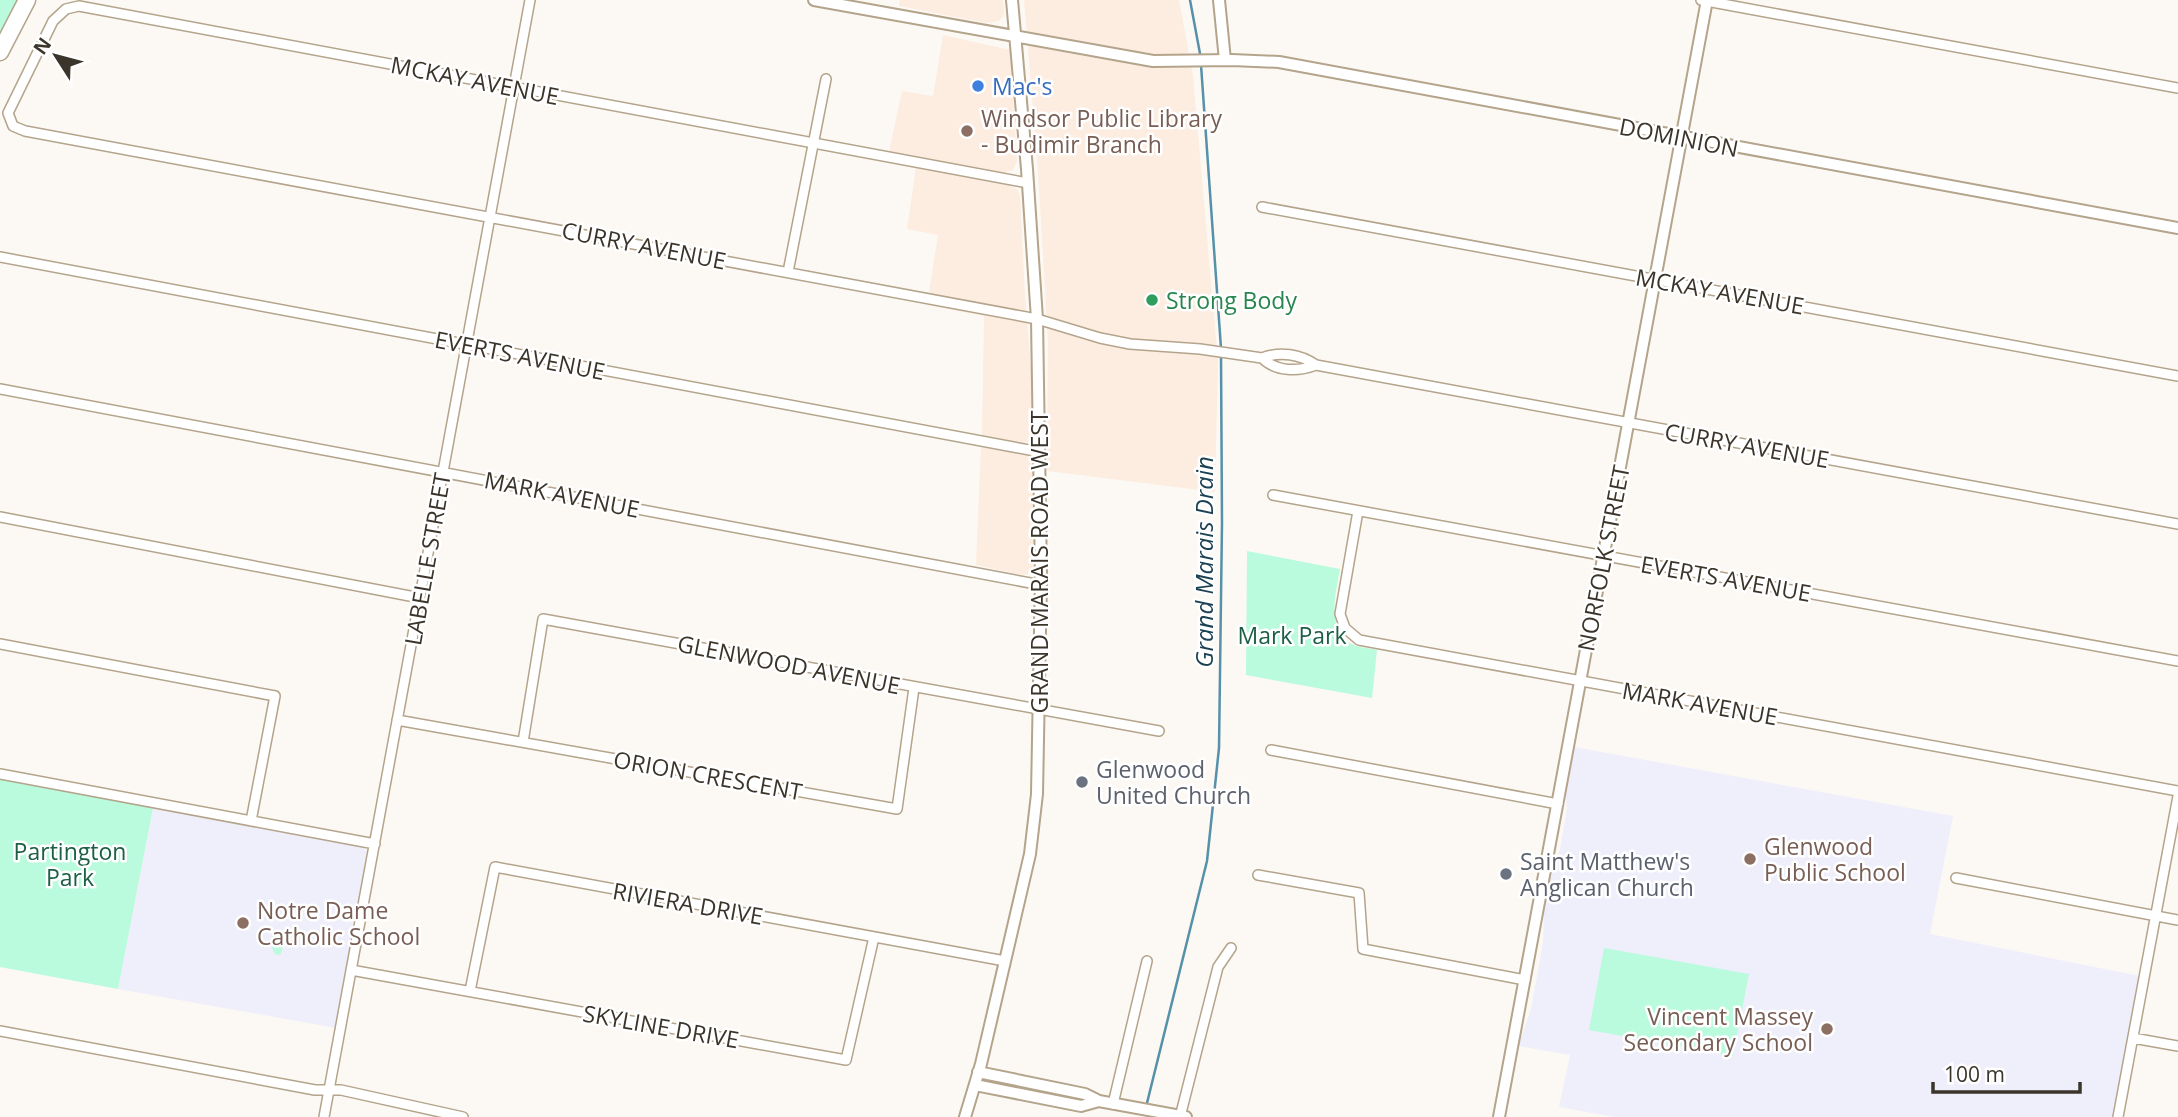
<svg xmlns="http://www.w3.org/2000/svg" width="2178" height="1117" font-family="'Open Sans',sans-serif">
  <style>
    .commercial { fill: #fdece0 }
    .education { fill: #efeefb }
    .green { fill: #b9fbdc }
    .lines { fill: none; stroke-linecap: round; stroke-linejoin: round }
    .stream { stroke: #5690a9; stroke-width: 2.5 }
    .minor-casing { stroke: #b4a48b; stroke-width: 12 }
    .tertiary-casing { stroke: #b4a48b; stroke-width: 14 }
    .motorway-casing { stroke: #b4a48b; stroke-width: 19 }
    .minor { stroke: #fff; stroke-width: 9 }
    .tertiary { stroke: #fff; stroke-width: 10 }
    .motorway { stroke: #fff; stroke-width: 16 }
    .shop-dot { fill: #3f7fe0; stroke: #fff; stroke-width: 2.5 }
    .education-dot { fill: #8d6e63; stroke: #fff; stroke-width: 2.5 }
    .leisure-dot { fill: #2e9e5b; stroke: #fff; stroke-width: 2.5 }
    .worship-dot { fill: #6b7280; stroke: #fff; stroke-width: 2.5 }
    .labels { text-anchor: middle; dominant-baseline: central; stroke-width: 5; stroke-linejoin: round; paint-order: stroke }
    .street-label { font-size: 23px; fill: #3b342a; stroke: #fff }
    .shop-label { font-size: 23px; fill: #366cbe; stroke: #fff; text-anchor: start }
    .education-label { font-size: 23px; fill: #785e54; stroke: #fff; text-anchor: start }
    .leisure-label { font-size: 23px; fill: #27864d; stroke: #fff; text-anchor: start }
    .park-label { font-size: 23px; fill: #1c5f46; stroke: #fff }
    .worship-label { font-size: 23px; fill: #5b616d; stroke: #fff; text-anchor: start }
    .water-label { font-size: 24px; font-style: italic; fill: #1b4153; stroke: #fff }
  </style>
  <rect width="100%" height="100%" fill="#fcf9f4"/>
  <path class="commercial" d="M900 0H1003L1004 14 999 21 987 23 899 6Z
    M1024 0H1179L1193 76 1218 362 1215 492 1047 471 1048 342 1038 171Z
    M943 35 1010 50 1017 161 1013 170 1002 173 889 152 902 91 933 96Z
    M916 167 1005 184 1017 189 1020 196 1025 296 1036 428 1031 441 1020 444 982 435 984 316 927 305 938 235 907 229Z
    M981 447 1022 454H1035L1034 565 1032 573 1022 575 976 565Z"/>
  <path class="education" d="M1574 747 1953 816 1930 934 2140 976 2113 1117H1614L1559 1107 1570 1055 1518 1046 1531 1009 1543 942 1544 911 1552 867 1560 850 1567 808 1565 791Z
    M153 808 361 847 367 851 368 858 336 1028 118 989Z"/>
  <path class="green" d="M0 0H18L0 36Z
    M1247 551 1340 569C1336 592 1326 627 1350 643 1357 648 1370 648 1377 650L1372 698 1246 675Z
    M0 779 153 808 118 989 0 967Z
    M275 934 286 940 280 955 275 954 270 944 272 936Z
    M1604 948 1749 974 1733 1056 1589 1030Z"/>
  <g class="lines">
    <path class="stream" d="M1190 0 1201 59
      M1201 65 1221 348
      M1146 1107 1207 861 1219 748 1222 523 1221 355"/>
    <defs>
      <path id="minor" d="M1701 0 2178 88
        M1028 183 79 6 66 9 53 21 8 113 13 126 25 131 1037 319 1100 338 1130 344 1200 349 1262 358C1280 351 1300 354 1316 365L2178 524
        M1262 207 2178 376
        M0 257 1040 452
        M788 272 826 79
        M1262 358C1276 372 1298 372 1316 365
        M0 389 1041 585
        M1273 495 2178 661
        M1358 511 1340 614 1345 628 1359 640 2178 791
        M0 517 420 598
        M0 644 275 696 251 821
        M397 720 897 809 914 688
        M523 742 543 619 1159 731
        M1271 750 1558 804
        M0 774 375 844
        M1258 875 1359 893 1363 949 1525 980
        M1956 878 2178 920
        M351 970 846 1060 874 937
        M470 991 495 867 1005 961
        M0 1031 315 1090H341L463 1117
        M2133 1038 2178 1046
        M1113 1104 1147 961
        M324 1117 530 0
        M1180 1117 1218 967 1231 948
        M2118 1117 2178 796"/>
      <path id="tertiary" d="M814 0 1153 61 1232 60 1279 62 2178 228
        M1219 0 1225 60
        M978 1072 1085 1094 1099 1101 1186 1117
        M975 1085 1081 1106 1099 1101
        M965 1117 981 1064 1030 854 1037 794 1041 577 1037 319 1027 169 1012 0
        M1499 1117 1707 0"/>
      <path id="motorway" d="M0 52 27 0"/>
    </defs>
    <use href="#minor" class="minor-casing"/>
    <use href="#tertiary" class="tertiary-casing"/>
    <use href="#motorway" class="motorway-casing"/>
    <use href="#minor" class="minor"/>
    <use href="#tertiary" class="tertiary"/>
    <use href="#motorway" class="motorway"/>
  </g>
  <circle class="shop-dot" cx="978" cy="86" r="7"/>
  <g class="education-dot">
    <circle cx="967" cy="131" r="7"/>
    <circle cx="1750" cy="859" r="7"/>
    <circle cx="243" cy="923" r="7"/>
    <circle cx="1827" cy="1029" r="7"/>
  </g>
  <circle class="leisure-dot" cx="1152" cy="300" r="7"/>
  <g class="worship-dot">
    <circle cx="1082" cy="782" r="7"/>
    <circle cx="1506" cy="874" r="7"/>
  </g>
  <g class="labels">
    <g class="street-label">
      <text transform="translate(475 80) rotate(11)">MCKAY AVENUE</text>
      <text transform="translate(1679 137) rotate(11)">DOMINION</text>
      <text transform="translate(644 245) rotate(11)">CURRY AVENUE</text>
      <text transform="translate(1720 291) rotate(10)">MCKAY AVENUE</text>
      <text transform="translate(520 355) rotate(11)">EVERTS AVENUE</text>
      <text transform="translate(1747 445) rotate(10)">CURRY AVENUE</text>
      <text transform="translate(562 494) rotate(11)">MARK AVENUE</text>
      <text transform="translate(1603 558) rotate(-79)">NORFOLK STREET</text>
      <text transform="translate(427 559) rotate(-80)">LABELLE STREET</text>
      <text transform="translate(1039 562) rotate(-90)">GRAND MARAIS ROAD WEST</text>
      <text transform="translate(1726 578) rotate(10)">EVERTS AVENUE</text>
      <text transform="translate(789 664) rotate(11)">GLENWOOD AVENUE</text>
      <text transform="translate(1700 703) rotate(10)">MARK AVENUE</text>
      <text transform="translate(708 775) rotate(10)">ORION CRESCENT</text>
      <text transform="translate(688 903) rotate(10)">RIVIERA DRIVE</text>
      <text transform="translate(661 1026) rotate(10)">SKYLINE DRIVE</text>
    </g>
    <g class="shop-label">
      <text x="992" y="86">Mac's</text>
    </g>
    <g class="education-label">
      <text x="981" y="118">Windsor Public Library<tspan x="981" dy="26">- Budimir Branch</tspan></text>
      <text x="1764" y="846">Glenwood<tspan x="1764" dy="26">Public School</tspan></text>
      <text x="257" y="910">Notre Dame<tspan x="257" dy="26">Catholic School</tspan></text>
      <text x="1813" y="1016" text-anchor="end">Vincent Massey<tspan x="1813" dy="26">Secondary School</tspan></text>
    </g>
    <g class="leisure-label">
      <text x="1166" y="300">Strong Body</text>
    </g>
    <g class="park-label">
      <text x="1292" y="635">Mark Park</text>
      <text x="70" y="851">Partington<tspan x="70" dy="26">Park</tspan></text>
    </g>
    <g class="worship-label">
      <text x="1096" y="769">Glenwood<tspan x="1096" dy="26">United Church</tspan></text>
      <text x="1520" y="861">Saint Matthew's<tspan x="1520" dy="26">Anglican Church</tspan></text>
    </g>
    <g class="water-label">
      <text transform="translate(1203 562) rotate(-90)">Grand Marais Drain</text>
    </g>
  </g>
  <g transform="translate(56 56) rotate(306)" stroke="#ffffff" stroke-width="5" paint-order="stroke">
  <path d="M0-5L12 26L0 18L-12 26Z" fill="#3b342a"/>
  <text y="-10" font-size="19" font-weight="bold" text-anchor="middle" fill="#3b342a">N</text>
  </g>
  <path d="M1933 1082v10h147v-10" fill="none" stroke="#3b342a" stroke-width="3.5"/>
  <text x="1944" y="1082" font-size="21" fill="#3b342a" stroke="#ffffff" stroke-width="5" paint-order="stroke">100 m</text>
</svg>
